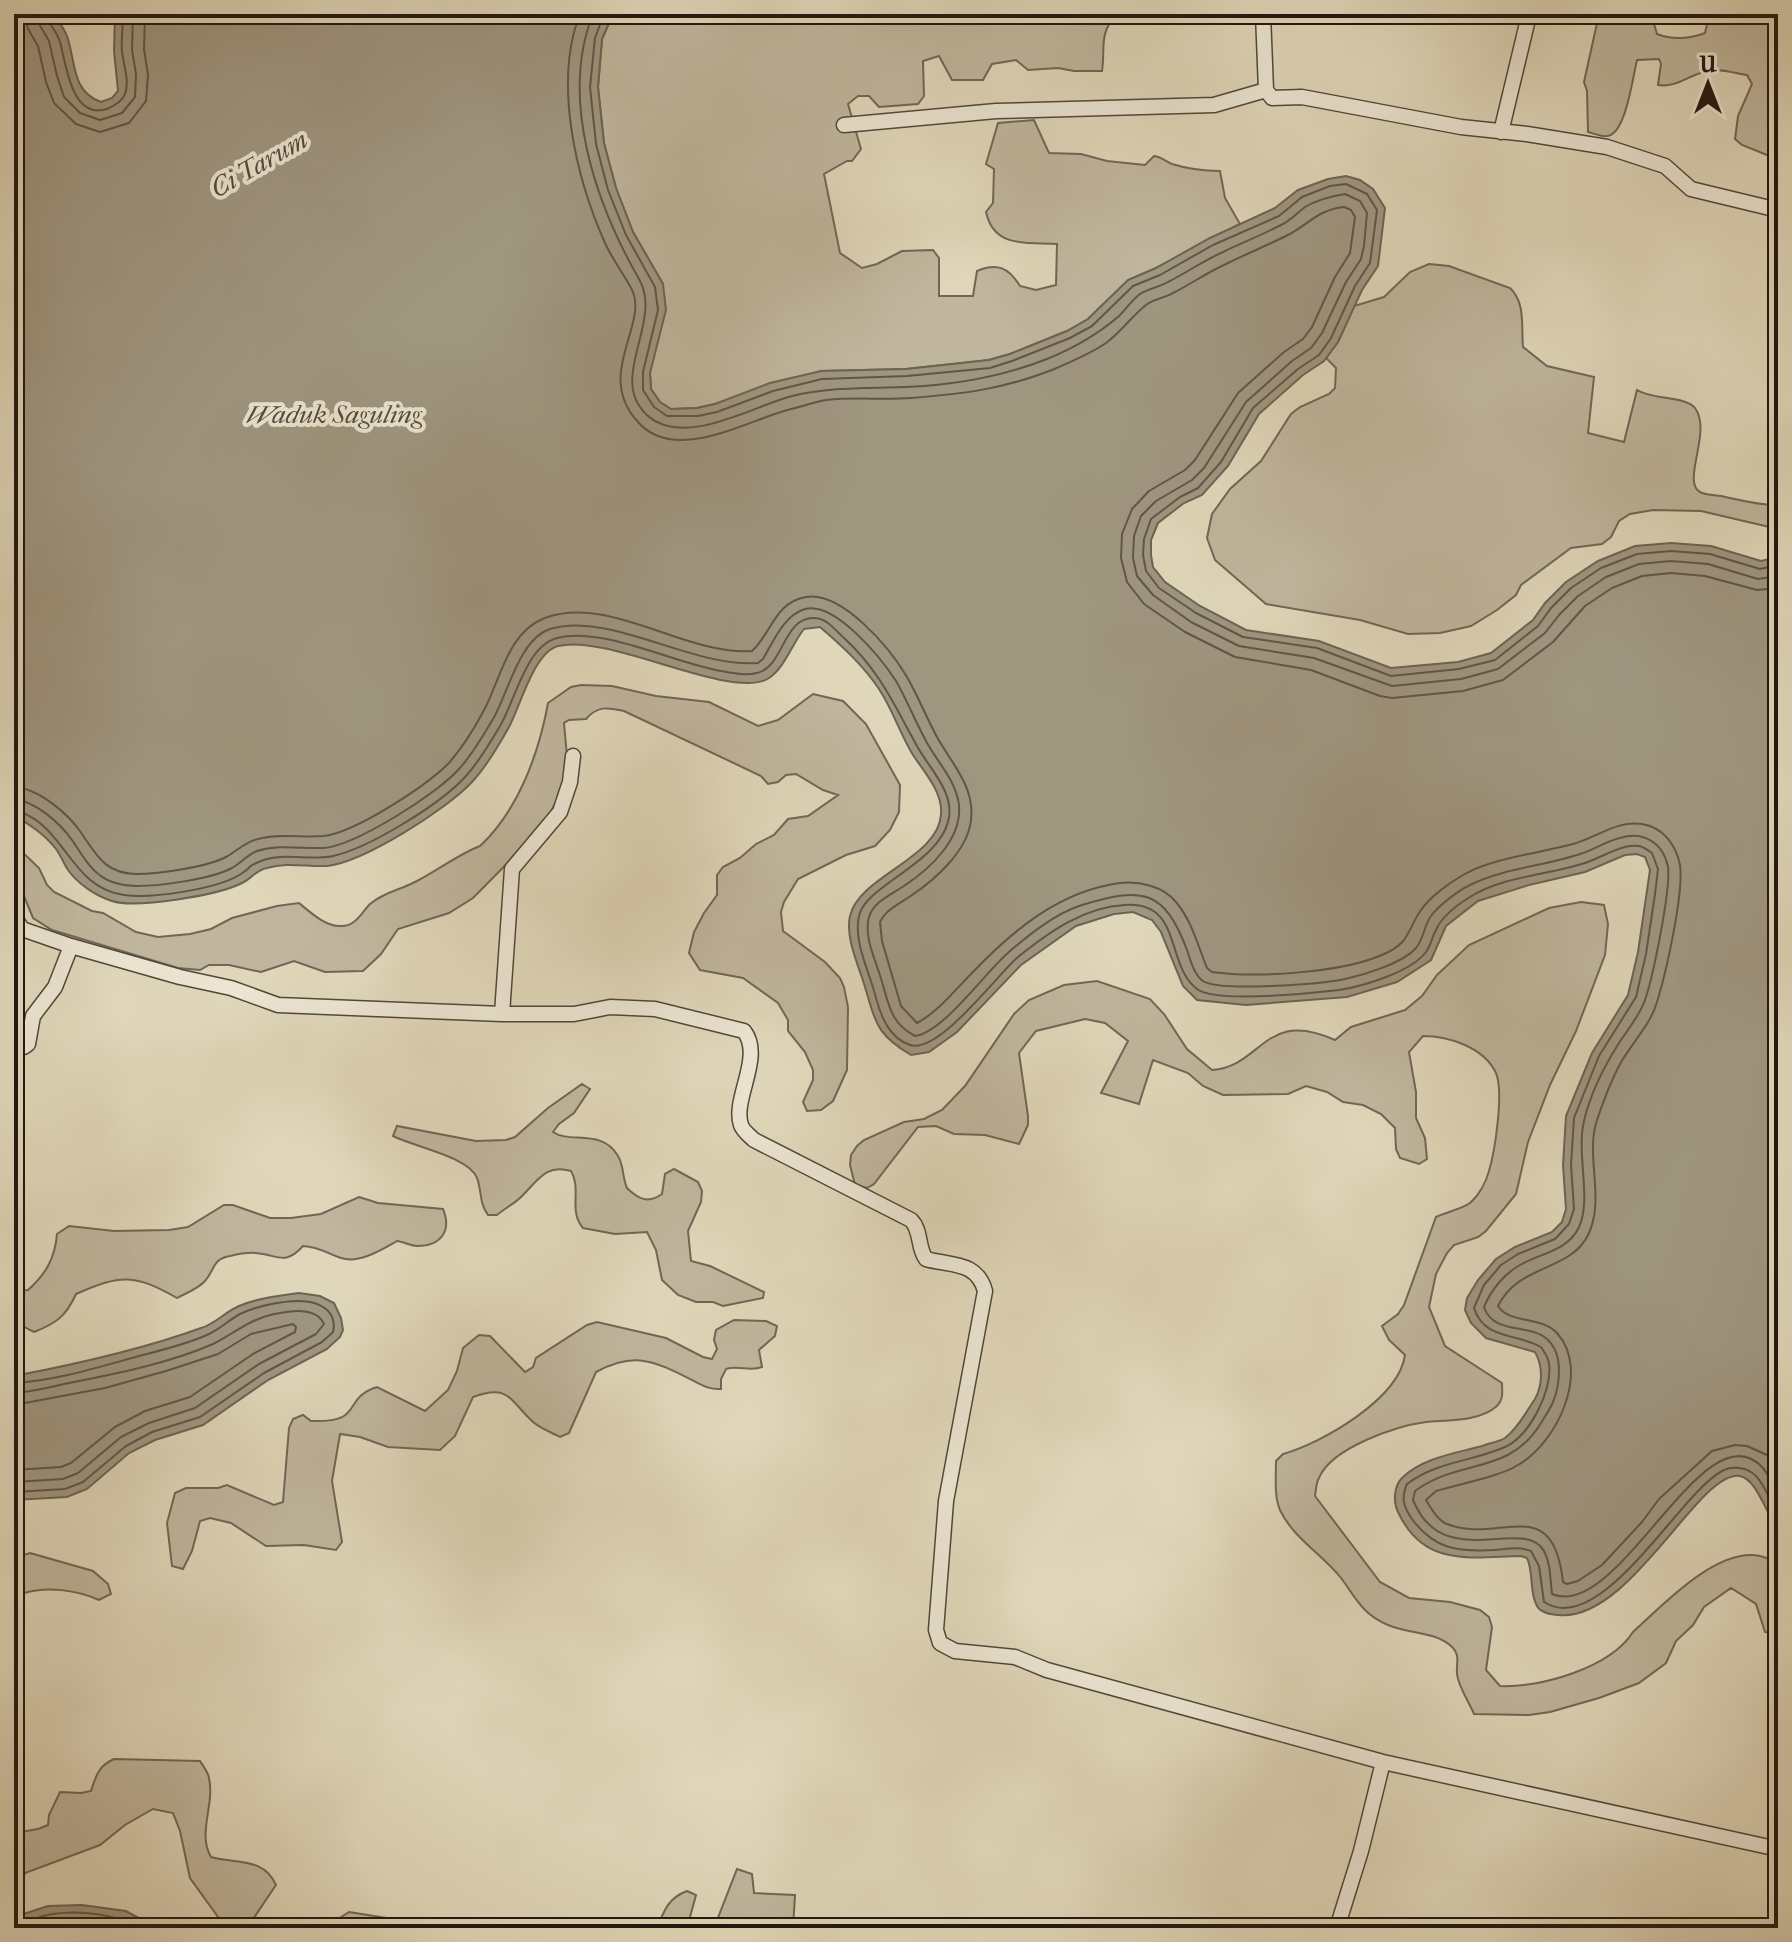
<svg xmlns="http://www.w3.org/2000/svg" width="1792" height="1942" font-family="'IM FELL French Canon',serif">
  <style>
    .green { fill: #c0b69d; stroke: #716656; stroke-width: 2 }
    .water { fill: #9f9680; stroke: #6d6353; stroke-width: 2 }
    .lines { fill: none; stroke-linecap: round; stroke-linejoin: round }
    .shore { stroke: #605648; stroke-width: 2 }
    .minor-casing { stroke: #52473a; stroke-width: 17 }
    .minor { stroke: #ebe5d2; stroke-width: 14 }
    .labels { text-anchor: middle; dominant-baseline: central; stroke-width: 8; stroke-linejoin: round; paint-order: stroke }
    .water-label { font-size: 26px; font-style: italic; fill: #544a3c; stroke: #ebe5d2 }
  </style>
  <rect width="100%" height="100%" fill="#e0d7ba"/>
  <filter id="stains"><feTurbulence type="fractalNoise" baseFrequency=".0025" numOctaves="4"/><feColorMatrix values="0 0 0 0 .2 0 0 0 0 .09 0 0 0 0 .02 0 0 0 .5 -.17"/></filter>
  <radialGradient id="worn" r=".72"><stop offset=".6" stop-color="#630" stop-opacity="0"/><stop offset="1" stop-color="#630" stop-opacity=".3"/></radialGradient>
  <path class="green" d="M613 14H1170L1136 16 1111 22C1100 35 1105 54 1102 71H1074L1058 68 1028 70 1016 60 992 64 983 80H952L939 56 923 61 924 96 918 104 879 107 869 96H858L848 104 861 149 852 161H847L824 174 840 253 862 268 877 264 902 251 933 250 939 258V296H973L977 271C997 262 1009 268 1020 286L1036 290 1056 285 1057 244C1028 242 994 249 986 212L993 203 994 169 986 164 998 123 1034 120 1049 153 1081 154 1107 161 1145 165 1154 156C1162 157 1165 161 1172 164 1188 169 1203 171 1220 171L1225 198 1240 224 1156 268 1128 280 1088 319 1067 331 1010 354 989 360 906 369 821 371 715 404 697 408 671 409 660 402 651 389 650 373 663 284 633 232 616 188 604 143 598 87 602 39Z
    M1599 14H1633L1634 17 1654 24 1657 34C1672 40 1690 39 1705 33L1707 24 1704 14H1778V191L1772 157 1742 145 1735 139 1738 116 1752 84 1747 75C1734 73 1721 68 1708 71 1690 74 1677 88 1658 85L1661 64 1659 59 1637 60C1633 75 1626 135 1607 136 1601 137 1593 133 1588 132L1587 91 1584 82Z
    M1429 264 1449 266 1510 288C1526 303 1521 327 1523 347L1547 366 1594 377 1588 433 1624 442 1637 390C1652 400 1686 396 1695 408 1713 432 1679 485 1702 493 1708 495 1715 495 1721 496 1740 500 1756 505 1775 505L1778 501V529L1701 511 1653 510 1630 514 1619 521 1611 537 1602 544 1571 548 1521 585 1516 595 1497 610 1471 626 1440 633 1408 634 1360 620 1266 604 1215 560 1207 538 1212 514 1230 489 1261 461 1291 414 1300 407 1329 394 1335 388 1336 368 1326 358 1338 342 1354 306 1384 297 1410 272Z
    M581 685 612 686 656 696 709 702 758 726 778 720 813 694 843 701 866 724 900 785 899 812 890 830 875 846 846 855 798 879 784 902 781 912 783 931 825 962 840 978 844 987 848 1007 847 1070 833 1101 821 1110 807 1111 803 1102 813 1080V1070L805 1052 788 1031V1020L778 1003 743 978 700 970 689 953 694 932 704 913 717 895V875L723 867 740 858 756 844 774 835 788 819 808 816 838 795 823 790 796 774 786 775 778 782 768 784 761 776 624 711C608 707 597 706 586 719L569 720 564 723 568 768 561 792 543 827 473 898 449 913 398 929 381 954 363 971 325 972 294 961 261 972 229 965H209L200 970 178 968 52 930 33 918 24 896 14 886V844L39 868 47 885 54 892 92 911 103 913 136 932 158 937 190 934 211 929 232 918 277 906 299 903C311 913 326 927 342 926 356 926 362 912 370 904 384 892 400 890 415 882 437 871 457 855 480 846 518 811 539 753 548 703L571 687Z
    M1581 902 1604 905 1608 924 1605 955 1576 1031 1550 1085 1528 1142 1516 1194 1486 1231 1478 1237 1454 1245 1447 1253 1436 1274 1429 1307 1445 1346 1502 1383C1502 1391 1504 1399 1497 1406 1479 1422 1447 1420 1426 1422 1396 1426 1331 1448 1319 1478 1316 1483 1316 1490 1315 1496L1380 1582 1409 1598 1450 1602 1480 1610 1489 1617 1492 1627 1486 1670 1500 1686C1540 1688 1610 1668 1633 1632 1663 1605 1717 1547 1760 1556 1766 1557 1773 1561 1778 1564V1635L1765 1632 1756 1604 1731 1588 1704 1607 1693 1625 1676 1641 1666 1663 1639 1683 1599 1698 1550 1712 1529 1715 1474 1714C1469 1702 1458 1686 1457 1674 1456 1663 1461 1655 1451 1646 1434 1631 1408 1634 1388 1625 1362 1614 1356 1598 1341 1578 1323 1555 1293 1538 1280 1510 1274 1496 1276 1477 1276 1461L1283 1454C1322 1443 1399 1399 1405 1355L1389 1340 1382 1326 1398 1314 1404 1305 1436 1217C1446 1212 1462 1209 1470 1203 1479 1195 1486 1182 1489 1171 1495 1151 1504 1092 1496 1073 1484 1047 1448 1036 1423 1036L1409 1052 1416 1092V1118L1425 1138 1427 1159 1419 1164 1400 1158 1396 1149 1395 1128 1381 1114 1363 1105 1343 1102 1327 1092 1306 1086 1288 1094 1223 1095 1203 1086 1188 1073 1153 1060 1139 1104 1101 1093 1128 1041 1105 1023 1085 1019 1036 1031 1019 1053 1028 1116V1125L1019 1144 985 1135 954 1134 936 1126 918 1127 874 1184 867 1188 855 1185 850 1165 851 1155 857 1146 864 1140 904 1122 924 1119 942 1110 965 1086 1014 1014 1029 1000 1064 985 1097 981 1150 999 1164 1014 1187 1049 1212 1070C1263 1066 1264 1008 1335 1040L1351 1027 1405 1010 1422 996 1437 975 1469 945 1549 908Z
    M582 1084 590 1089 574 1113 559 1124 553 1132C570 1144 602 1128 618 1156 624 1165 622 1177 627 1188 638 1199 648 1204 662 1194L665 1174 674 1169 698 1182 702 1191 701 1202 688 1231 691 1261 710 1266 764 1292 763 1298 723 1306 713 1302H696L678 1295 662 1280 656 1250 647 1232 615 1234 583 1228C568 1211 582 1189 571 1171 546 1164 539 1179 523 1195 516 1203 505 1208 497 1215H488C479 1203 482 1191 477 1178 469 1157 415 1147 393 1136L397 1126 476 1141 506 1140 515 1137 548 1108Z
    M359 1197 378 1203 443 1209C452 1231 441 1246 417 1246 411 1246 404 1242 397 1241 381 1250 359 1264 341 1258 326 1253 320 1247 303 1246 285 1266 278 1255 256 1253 249 1252 238 1254 230 1256 212 1259 215 1270 205 1281 198 1289 186 1293 177 1298 134 1274 122 1274 76 1294 66 1316 57 1323 34 1332L14 1322V1291L28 1290C46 1274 55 1258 57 1234L69 1226 114 1231 169 1230 188 1227 224 1205H233L270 1218H291L321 1214Z
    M734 1320 766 1321 777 1326 775 1336 759 1350 762 1367C750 1372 739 1365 726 1369L721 1379V1389C710 1390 702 1385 692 1380 654 1361 635 1351 596 1372L569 1433 560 1437C551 1432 539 1428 532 1421 509 1399 508 1384 473 1397L455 1436 440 1450 388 1447 360 1437 340 1434 332 1481 342 1542 336 1550 304 1545 266 1546 231 1523 210 1518 200 1521 192 1551 183 1569 172 1566 167 1523 175 1493 186 1488H218L227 1485 274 1505 283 1502 289 1428 293 1419 303 1415 311 1421C366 1423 340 1399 377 1387L425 1411 448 1390 457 1371 463 1348 479 1335 490 1336 525 1372 533 1367 536 1358 587 1325 597 1322 666 1338 703 1357 712 1359 717 1349 714 1340 716 1330Z
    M30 1553 93 1571 108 1584 111 1594 99 1600C77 1590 47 1586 24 1593L19 1623 14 1632V1558Z
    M114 1759 200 1761C203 1766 208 1772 209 1778 215 1805 197 1833 211 1857 236 1864 264 1857 276 1885L247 1928H226L190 1878 180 1831 173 1813 153 1809 125 1825 100 1845 25 1873 14 1894V1833L38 1829 48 1825 49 1815 60 1792 81 1793 91 1791C96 1776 98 1766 114 1759Z
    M737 1869 752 1874 754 1893 795 1895 793 1928H714Z
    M687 1891 696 1895 687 1928H657C664 1911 668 1898 687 1891Z
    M349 1912 449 1928H472H334L335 1921Z"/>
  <path class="water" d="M14 14H53C58 21 64 28 67 36 76 62 71 91 101 102L112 98 118 91 114 51 115 14H613L602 39 598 87 604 143 616 188 633 232 663 284 666 310 650 373 651 389 660 402 671 409 697 408 715 404 770 383 821 371 906 369 989 360 1010 354 1067 331 1088 319 1128 280 1156 268 1210 238 1275 208 1298 190 1328 179 1346 176 1360 180 1373 189 1385 208 1378 266 1362 290 1338 342 1324 361 1303 375 1259 414 1228 466 1202 495 1184 503 1158 523 1151 540V555L1153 567 1165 582 1200 606 1246 630 1319 641 1391 668 1458 662 1491 653 1533 620 1545 603 1566 582 1598 561 1635 546 1671 543 1711 546 1761 561 1778 557V1522L1772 1519C1764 1507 1755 1479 1740 1476 1700 1468 1630 1623 1558 1615 1550 1614 1541 1613 1537 1606 1529 1592 1534 1573 1527 1558L1521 1556C1471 1557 1424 1568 1398 1512 1393 1502 1394 1486 1402 1478 1422 1458 1456 1453 1482 1446 1489 1443 1499 1442 1505 1438 1518 1428 1526 1412 1535 1399 1543 1384 1543 1366 1535 1352L1486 1338 1471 1323 1465 1310 1467 1298 1478 1280 1496 1259 1515 1247 1552 1232 1562 1222 1566 1209 1563 1165 1566 1116 1592 1053 1628 995 1638 952 1650 870 1645 857 1637 854 1625 855 1585 872 1529 885 1478 901 1446 926 1431 960 1397 982 1347 997 1246 1005 1197 1000 1183 986 1161 932 1152 920 1133 912 1114 914 1076 926 1021 965 957 1032 929 1052 911 1055C876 1034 876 1023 865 987 859 966 845 938 850 916 859 876 939 858 941 814 943 792 924 772 913 755 900 734 893 710 879 689 863 665 842 646 820 627L804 629C792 644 785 667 769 678 733 702 609 633 558 646 534 652 520 707 509 727 499 745 486 767 472 782 447 809 364 862 327 866 307 867 287 862 267 868 256 870 251 879 242 883 219 895 136 909 112 901 96 896 78 884 68 870 64 864 61 856 56 849 46 836 29 823 14 816Z
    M299 1293 320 1296 334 1303 341 1318 343 1330 340 1337 327 1349 268 1380 203 1425 155 1440 129 1453 87 1489 67 1497 14 1500V1376C77 1364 141 1350 201 1328 215 1324 225 1312 239 1306 258 1298 279 1296 299 1293Z
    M82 1905 126 1911 157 1928H14V1917L48 1906Z"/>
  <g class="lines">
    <path class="shore" d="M25 14 28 29 38 46 46 82 54 103 76 124 100 132 129 123 146 101 148 75 144 49 145 14
      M37 14 39 24 49 41 57 76 64 97 80 113 100 120 122 113 135 97 136 74 132 50 133 14
      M47 14C48 25 57 31 60 42 66 63 71 120 107 109 114 106 122 102 125 94 130 81 123 64 122 51 121 39 123 26 123 14
      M580 14C553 82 576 178 605 243 612 259 624 274 632 290 649 325 594 374 638 422 676 465 749 419 791 409 803 406 815 402 826 400 854 397 883 400 911 398 963 394 1003 389 1052 370 1071 362 1090 354 1106 343 1121 332 1132 316 1146 305 1153 299 1165 298 1173 293 1191 284 1208 272 1226 264 1246 254 1266 246 1286 236 1309 225 1316 210 1344 207L1351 210 1355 217 1350 253 1335 277 1312 327 1303 339 1284 352 1238 393 1195 460 1185 470 1149 491 1132 509 1122 534 1121 558 1127 582 1144 604 1185 632 1235 657 1311 670 1380 696 1392 698 1463 691 1503 680 1553 642 1585 606 1612 588 1642 576 1671 573 1705 576 1757 590 1778 588
      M593 14C559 99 596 204 639 279 664 322 606 379 648 416 685 448 753 406 792 396 830 387 867 388 906 387 955 385 1001 377 1047 359 1074 348 1097 335 1119 316 1126 309 1132 300 1140 294 1148 289 1159 287 1168 282 1186 273 1203 261 1221 253 1241 243 1262 235 1281 225 1290 221 1297 213 1305 207 1317 200 1332 196 1345 194L1360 201 1367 213 1364 246 1361 259 1346 282 1322 333 1311 348 1292 361 1246 402 1204 468 1192 480 1156 501 1141 516 1134 536 1133 558 1137 576 1153 595 1191 622 1239 646 1314 658 1392 686 1461 679 1498 669 1545 633 1559 615 1578 596 1606 577 1639 564 1671 561 1708 564 1758 579 1778 576
      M604 14 595 38 590 87 596 144 608 190 626 235 655 287 658 310 643 372V390L654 407 667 416H698L717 412 773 391 822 379 907 376 990 368 1012 361 1070 338 1092 326 1133 286 1160 275 1213 245 1279 216 1302 197 1330 186 1346 184 1367 194 1377 210 1370 263 1355 286 1331 338 1319 355 1298 369 1253 408 1221 462 1198 488 1180 497 1151 519 1144 539 1143 555 1146 571 1159 588 1196 613 1243 637 1317 648 1391 676 1459 669 1495 660 1538 626 1551 608 1571 588 1601 568 1637 554 1671 551 1710 554 1760 569 1778 565
      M14 787C38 788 69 814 82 834 97 856 106 874 137 874 159 874 207 867 226 857 237 851 245 842 258 839 280 833 301 838 324 836 356 832 426 786 449 763 461 749 474 729 483 712 500 682 507 632 545 618 609 594 686 656 752 651 771 634 775 602 806 597 842 591 890 648 907 677 918 696 926 717 937 737 952 764 975 787 971 820 968 850 936 879 912 895 901 903 886 909 880 922L882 941 901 1006 917 1023C938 1012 954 991 971 974 1012 931 1059 891 1120 883 1139 881 1163 886 1176 902 1192 921 1198 946 1207 968L1212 972C1256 978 1343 973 1384 954 1410 943 1407 930 1421 910 1430 897 1449 883 1463 875 1492 858 1540 853 1573 844 1596 838 1617 820 1642 824 1663 827 1676 845 1680 865 1684 893 1666 973 1657 1002 1651 1024 1631 1044 1620 1064 1611 1081 1603 1102 1597 1120 1585 1156 1605 1197 1589 1233 1572 1272 1519 1263 1498 1306 1509 1324 1542 1316 1557 1333 1591 1371 1557 1443 1518 1465 1499 1477 1459 1484 1436 1491L1426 1500C1431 1508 1438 1521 1447 1524 1499 1545 1553 1490 1563 1582L1567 1584 1578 1581 1602 1565 1642 1522 1659 1499 1712 1451 1735 1445 1747 1446 1767 1455 1778 1470
      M14 799C35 801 60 823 72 840 90 867 99 886 137 886 161 886 211 879 232 868 241 863 247 855 257 851 279 844 301 849 324 848 356 845 437 794 459 769 472 755 483 736 493 719 508 694 519 639 550 629 611 611 691 668 758 663L763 659C773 642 784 615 805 609 835 601 881 658 896 681 907 700 915 721 926 741 937 762 956 780 959 805 962 839 931 868 904 886 892 894 873 902 869 917 863 937 877 963 882 982 889 1005 891 1024 915 1036 944 1032 986 971 1010 951 1030 934 1056 913 1082 905 1141 887 1164 888 1187 950 1190 959 1194 975 1203 981 1219 992 1322 984 1345 979 1364 975 1403 963 1416 948 1424 939 1424 925 1431 916 1439 905 1458 891 1470 885 1504 868 1545 866 1580 854 1594 850 1606 841 1620 838 1643 831 1663 842 1668 867 1671 889 1653 977 1645 1000 1640 1015 1628 1029 1619 1043 1605 1065 1590 1095 1584 1121 1576 1154 1592 1199 1579 1227 1568 1251 1541 1253 1520 1265 1504 1274 1491 1290 1484 1307 1493 1335 1529 1323 1547 1339 1560 1351 1560 1368 1558 1384 1556 1400 1549 1410 1541 1423 1509 1476 1459 1458 1415 1491L1413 1500C1443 1574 1523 1515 1544 1551 1551 1564 1550 1579 1552 1594 1619 1623 1705 1403 1763 1468 1769 1475 1773 1486 1778 1495
      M14 810C66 823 68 887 124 895 151 899 218 889 241 874 255 865 245 867 261 861 284 852 309 861 333 856 369 848 441 804 466 776 479 762 490 743 500 726 515 701 526 646 557 638 601 626 674 663 721 671 732 673 745 676 757 673 784 667 783 617 814 618 827 618 835 630 844 638 880 671 894 705 917 746 930 770 956 793 948 822 937 864 865 886 859 916 853 942 870 973 876 998 881 1016 889 1038 910 1045 939 1054 996 976 1018 957 1049 932 1084 907 1125 905 1183 901 1165 965 1197 989 1217 1004 1311 993 1339 990 1364 986 1411 972 1426 952 1431 945 1432 937 1436 930 1442 916 1457 905 1470 897 1503 876 1549 875 1585 863 1600 858 1615 848 1630 846 1643 845 1642 847 1652 853L1658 869 1655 894 1646 954 1636 997 1599 1056 1574 1118 1571 1165 1574 1209 1569 1224 1555 1239 1518 1254 1501 1265 1484 1285 1474 1308C1484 1340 1517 1333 1541 1347 1544 1352 1549 1358 1549 1364 1553 1390 1529 1437 1505 1447 1471 1462 1438 1461 1407 1484 1401 1498 1403 1506 1412 1519 1434 1549 1457 1552 1494 1550 1507 1549 1518 1546 1531 1551L1539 1566 1544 1602C1601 1639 1679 1494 1722 1471 1731 1466 1743 1467 1751 1472 1763 1479 1770 1502 1778 1513
      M14 1383C55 1381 99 1367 139 1356 162 1350 188 1344 209 1334 220 1329 229 1320 240 1314 257 1306 281 1301 299 1301 318 1301 338 1310 333 1332L322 1342 264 1373 200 1417 152 1432 126 1446 83 1482 65 1489 14 1492
      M14 1393C32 1392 51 1387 69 1383 115 1374 170 1363 213 1344 235 1333 248 1320 274 1314 290 1311 316 1306 324 1324L316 1334 259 1364 195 1408 149 1423 121 1437 78 1473 63 1479 14 1482
      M14 1405 105 1388 166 1371 218 1354 251 1334 293 1324 296 1327 295 1332 253 1354 190 1397 145 1411 115 1427 71 1463 61 1467 14 1470
      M14 1924C27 1923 39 1916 52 1914 81 1910 115 1914 141 1928"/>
    <defs>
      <path id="minor" d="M1263 14 1266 90 1272 98 1302 97 1461 127 1527 134 1607 147 1665 166 1691 189 1778 210
        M844 125 996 111 1214 105 1266 90
        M1501 132 1529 15
        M14 916 22 929 71 946 180 977 231 988 278 1005 502 1014H574L610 1007 655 1009 744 1031C764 1057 732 1099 741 1125 743 1131 749 1135 754 1140L911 1220C922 1231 917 1247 926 1259 951 1266 977 1261 985 1291L946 1501 936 1630 940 1643 955 1651 1015 1657 1047 1670 1383 1762 1778 1849
        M502 1014 512 869 560 812 570 782 573 756
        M14 1046 24 1047 28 1044 33 1016 55 987 71 946
        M1337 1928 1361 1851 1383 1762"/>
    </defs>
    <use href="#minor" class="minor-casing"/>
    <use href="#minor" class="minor"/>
  </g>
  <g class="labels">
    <g class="water-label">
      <text transform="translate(259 164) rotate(-30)">Ci Tarum</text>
      <text x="334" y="414">Waduk Saguling</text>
    </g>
  </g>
  <rect width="1792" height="1942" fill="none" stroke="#e0d7ba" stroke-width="48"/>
  <rect x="16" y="16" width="1760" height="1910" fill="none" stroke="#22170f" stroke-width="4"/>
  <rect x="24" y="24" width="1744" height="1894" fill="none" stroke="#22170f" stroke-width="2"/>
  <g transform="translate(1708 84)" stroke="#ebe5d2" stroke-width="6" paint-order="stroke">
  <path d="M0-6L14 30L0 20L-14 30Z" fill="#22170f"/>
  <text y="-12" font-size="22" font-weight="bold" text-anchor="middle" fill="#22170f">U</text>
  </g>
  <rect width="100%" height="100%" filter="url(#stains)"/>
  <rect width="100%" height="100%" fill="url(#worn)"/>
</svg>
